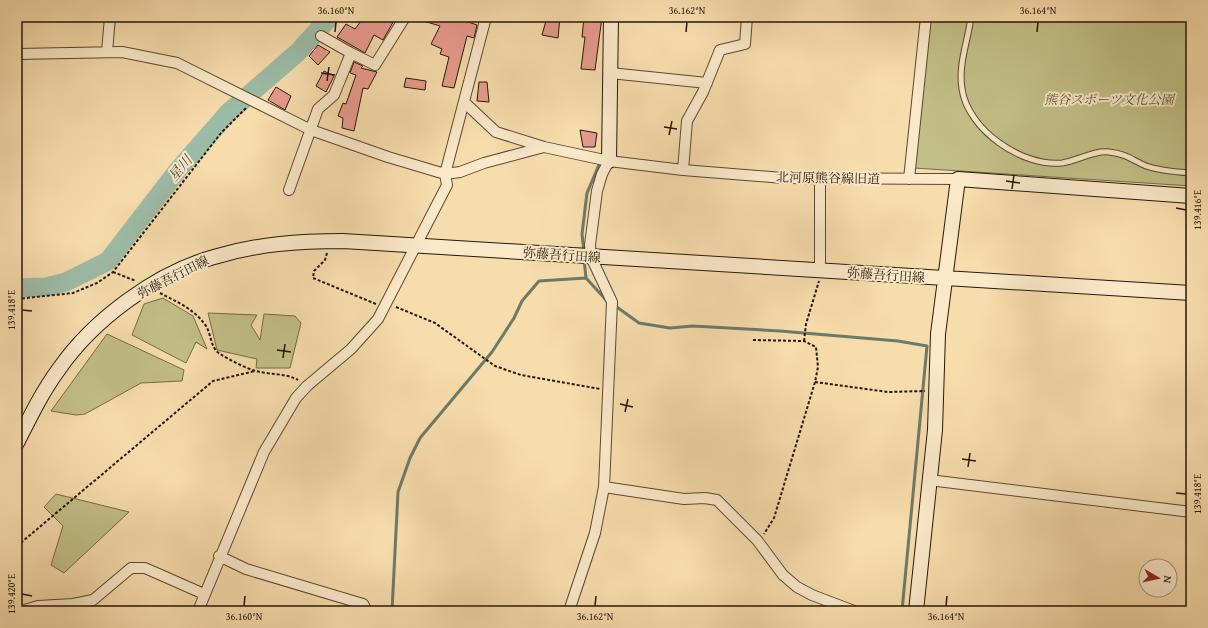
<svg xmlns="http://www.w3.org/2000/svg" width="1208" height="628" font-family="'Gentium Book Plus','Noto Serif JP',serif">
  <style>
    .green { fill: #c2bf86; stroke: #746a47 }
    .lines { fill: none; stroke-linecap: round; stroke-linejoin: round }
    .stream { stroke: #6d7a68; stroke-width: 3 }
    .river { stroke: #9dbca8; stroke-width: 19 }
    .building { fill: #e89a8d; stroke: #251608 }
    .lane-casing { stroke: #5a4831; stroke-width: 7 }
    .street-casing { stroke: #5a4831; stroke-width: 12 }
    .secondary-casing { stroke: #251608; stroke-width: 16 }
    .path { stroke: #251608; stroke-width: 2; stroke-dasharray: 3 2; stroke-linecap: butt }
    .lane { stroke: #fae8c9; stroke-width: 5 }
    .street { stroke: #fae8c9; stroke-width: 10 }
    .secondary { stroke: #fae8c9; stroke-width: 14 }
    .ticks { fill: none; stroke: #251608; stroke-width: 1.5 }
    .labels { text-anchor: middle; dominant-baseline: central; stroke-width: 4; stroke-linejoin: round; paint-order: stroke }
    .park-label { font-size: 13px; font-style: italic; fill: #5c5134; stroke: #fae8c9 }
    .street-label { font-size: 13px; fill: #251608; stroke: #fae8c9 }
    .water-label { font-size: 14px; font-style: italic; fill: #4f5040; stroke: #fae8c9 }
    .neatline { fill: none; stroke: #251608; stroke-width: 1.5 }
    .ticks-label { font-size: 10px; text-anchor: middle; fill: #251608 }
  </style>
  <rect width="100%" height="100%" fill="#f7dcac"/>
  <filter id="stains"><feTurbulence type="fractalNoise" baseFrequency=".005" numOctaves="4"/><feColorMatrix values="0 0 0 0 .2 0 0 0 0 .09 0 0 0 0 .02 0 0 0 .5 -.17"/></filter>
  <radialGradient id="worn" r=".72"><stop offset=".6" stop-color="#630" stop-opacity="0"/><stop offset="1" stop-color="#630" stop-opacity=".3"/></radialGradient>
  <path class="green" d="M930 17H1191V186L914 168Z
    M163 298 193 316 207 349 196 342 186 363 132 335 144 304Z
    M208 313 257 315 251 325 260 340 264 314 295 316 301 323 290 368H256L257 359 217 350Z
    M107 334 184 370 182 381 141 383 85 414 76 415 51 411Z
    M56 494 129 512 64 573 51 565 63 526 44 507Z"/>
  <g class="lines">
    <path class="stream" d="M584 252 582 234 587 193 601 160
      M584 259 586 278 607 301
      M614 305 639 323 670 328 693 326 780 331 898 341 927 346 902 611
      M392 611 398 492 410 458 420 438 492 352 514 318 522 301 539 281 586 278"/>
    <path class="river" d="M17 288 46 287 66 282 108 261 178 170 228 113 298 52 330 17"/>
  </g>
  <path class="building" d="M364 17H396L383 40 374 35 365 53 337 37 346 24 355 29Z
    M417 17H454L477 25 474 38 467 36 454 88 442 86 449 57 440 54 442 49 431 44 440 26 417 19Z
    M547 17H560L558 38 542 35Z
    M584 17H602L595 70 581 69 585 37H582Z
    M318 45 330 52 318 65 309 56Z
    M354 62 363 66 361 68 377 72 368 89 363 88 354 131 342 128 343 118 338 116 343 103 346 104 356 75 350 73Z
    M324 71 334 76 326 92 316 86Z
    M406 78 426 81 425 90 404 87Z
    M479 82H487L489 102 477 101Z
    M276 87 291 96 285 110 268 100Z
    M580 130 597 133 595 147H583Z"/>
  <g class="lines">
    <defs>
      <path id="lane" d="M971 17C968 41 958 64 962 89 968 130 1022 167 1062 163 1077 161 1094 150 1109 152 1127 154 1132 160 1146 166 1161 171 1175 172 1191 173"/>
      <path id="street" d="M321 36 351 53
        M107 52 110 17
        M17 54 122 52 177 63 311 130 388 157 445 174 460 172 484 163 544 147 609 161 683 170 783 178 958 179
        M610 73 707 83
        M464 102 496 132 544 147
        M683 170 687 121 703 92 720 50 745 44 747 17
        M820 179V270
        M909 179 926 17
        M289 190 318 109 334 95 351 53 375 65 405 17
        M929 480 1191 512
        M604 487 684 499 705 498 717 500 757 540 783 575 797 587 812 595 854 611
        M219 556 246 569 363 604 367 611
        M21 611 38 606 73 604 93 600 131 568H145L204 594
        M198 611 264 452 296 398 307 386 351 349 378 319 447 185 445 174 486 17
        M569 611 595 533 604 487 612 302 591 257 590 245 597 191 602 174 609 161"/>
      <path id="secondary" d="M609 161 611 17
        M17 443C30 417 42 392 59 369 93 320 156 273 214 257 257 244 299 241 343 241L1191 293
        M916 611 935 430 938 334 958 179 1191 196"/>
    </defs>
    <use href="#lane" class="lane-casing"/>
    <use href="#street" class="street-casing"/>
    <use href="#secondary" class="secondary-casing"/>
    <path class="path" d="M327 253 325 260 314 271 313 278 376 304
      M113 272 136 281
      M160 293C175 301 192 308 203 322 212 331 209 347 220 354 230 360 245 368 256 371 270 375 286 373 298 380
      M17 299 73 293 97 283 113 272 221 133 246 108
      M396 307 435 323 495 366 521 375 600 389
      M753 340 804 341 816 347 818 367 815 382 774 518 764 534
      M804 341 806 324 819 281
      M815 382 888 392 925 391
      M17 546 213 381 255 371"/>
    <use href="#lane" class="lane"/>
    <use href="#street" class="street"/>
    <use href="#secondary" class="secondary"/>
  </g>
  <path class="ticks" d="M335 32 336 22M686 32 687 22M1037 32 1038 22M321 73 335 75M327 81 329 67M664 127 677 129M669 135 672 121M1006 181 1020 183M1012 189 1014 175M1176 208 1186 210M22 310 32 311M277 350 291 352M283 358 285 344M620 404 633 407M625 412 628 399M962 459 976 461M968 467 970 453M1176 493 1186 494M22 594 32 596M244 606 245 596M595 606 596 596M946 606 947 596"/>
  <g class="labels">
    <g class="park-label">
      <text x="1109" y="99">熊谷スポーツ文化公園</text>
    </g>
    <g class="street-label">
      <text transform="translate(828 178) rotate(1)">北河原熊谷線旧道</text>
      <text transform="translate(562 255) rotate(4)">弥藤吾行田線</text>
      <text transform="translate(886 275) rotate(4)">弥藤吾行田線</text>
      <text transform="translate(173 277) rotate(-27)">弥藤吾行田線</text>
    </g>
    <g class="water-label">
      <text transform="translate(180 168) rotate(-50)">星川</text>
    </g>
  </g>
  <rect width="1208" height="628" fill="none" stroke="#f7dcac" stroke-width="44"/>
  <g transform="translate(1158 578) rotate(99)"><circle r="19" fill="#fae8c9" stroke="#a5947c"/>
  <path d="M0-3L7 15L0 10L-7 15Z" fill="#8f2418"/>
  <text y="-6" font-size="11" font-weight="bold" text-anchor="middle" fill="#251608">N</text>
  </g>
  <rect x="22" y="22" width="1164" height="584" class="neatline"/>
  <g class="ticks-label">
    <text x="336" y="14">36.160°N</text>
    <text x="687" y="14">36.162°N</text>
    <text x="1038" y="14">36.164°N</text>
    <text transform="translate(1197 210) rotate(-90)" y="4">139.416°E</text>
    <text transform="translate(11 310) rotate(-90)" y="4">139.418°E</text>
    <text transform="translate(1197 494) rotate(-90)" y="4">139.418°E</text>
    <text transform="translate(11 594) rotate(-90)" y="4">139.420°E</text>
    <text x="244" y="620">36.160°N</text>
    <text x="595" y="620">36.162°N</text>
    <text x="946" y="620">36.164°N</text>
  </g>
  <rect width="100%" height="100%" filter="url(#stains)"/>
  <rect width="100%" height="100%" fill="url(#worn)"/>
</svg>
